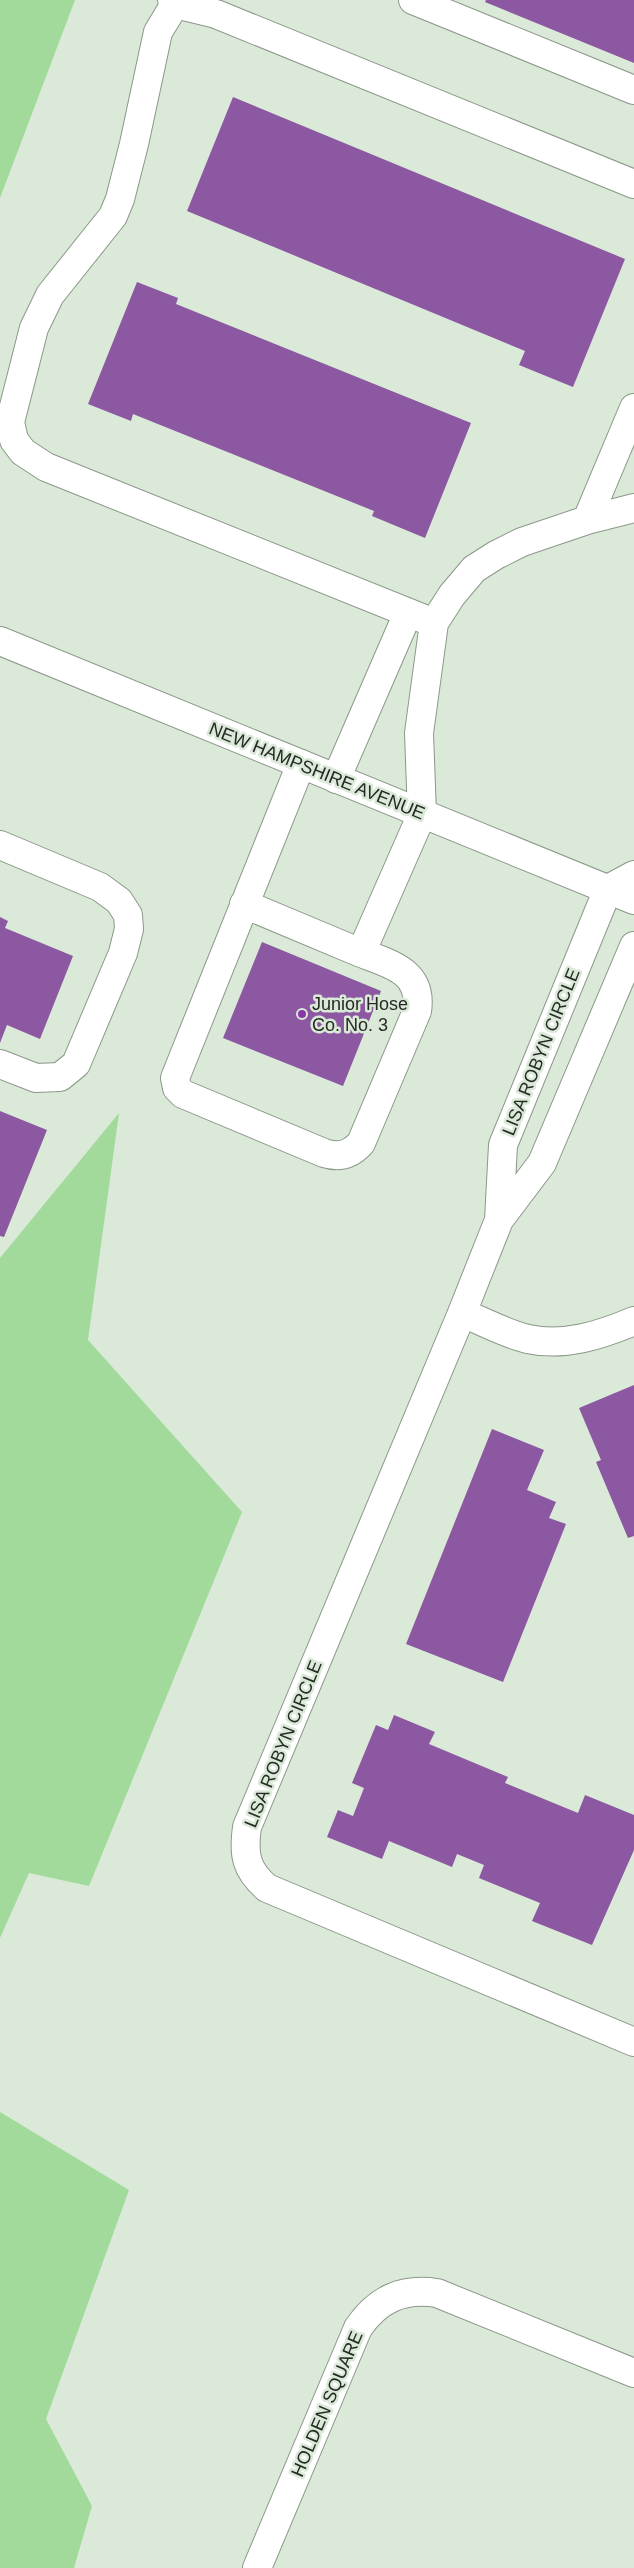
<svg xmlns="http://www.w3.org/2000/svg" width="634" height="2568" font-family="Helvetica,sans-serif">
  <style>
    .green { fill: #a2da9b }
    .building { fill: #8c58a1 }
    .lines { fill: none; stroke-linecap: round; stroke-linejoin: round }
    .minor-casing { stroke: #8b9889; stroke-width: 30 }
    .major-casing { stroke: #8b9889; stroke-width: 30 }
    .minor { stroke: #fff; stroke-width: 28 }
    .major { stroke: #fff; stroke-width: 28 }
    .poi-dot { fill: #8837a6; stroke: #dae9d8; stroke-width: 2 }
    .labels { text-anchor: middle; dominant-baseline: central; stroke-width: 5; stroke-linejoin: round; paint-order: stroke }
    .street-label { font-size: 18px; fill: #252b24; stroke: #dae9d8 }
    .poi-label { font-size: 18px; fill: #252b24; stroke: #dae9d8; text-anchor: start }
  </style>
  <rect width="100%" height="100%" fill="#dae9d8"/>
  <path class="green" d="M0 0H75L0 198Z
    M119 1113 88 1340 242 1512 89 1886 29 1873 0 1938V1258Z
    M0 2112 129 2190 46 2419 92 2506 74 2568H0Z"/>
  <path class="building" d="M486 0H634V63L485 2Z
    M233 97 625 259 573 387 519 365 525 351 187 211Z
    M137 282 178 298 176 304 471 423 425 538 372 516 374 511 133 414 131 421 88 404Z
    M0 917 8 921 5 928 73 956 40 1039 7 1025 0 1043Z
    M262 942 381 991 343 1086 223 1038Z
    M0 1111 47 1130 4 1237 0 1236Z
    M634 1385V1536L628 1538 596 1462 601 1460 579 1408Z
    M492 1429 544 1450 527 1490 556 1502 549 1518 566 1524 503 1682 406 1644Z
    M394 1715 435 1732 429 1744 508 1777 505 1783 578 1813 585 1795 634 1815V1850L592 1945 532 1921 540 1903 479 1878 484 1865 457 1854 452 1867 389 1841 382 1859 327 1837 338 1810 353 1816 364 1788 352 1783 376 1725 388 1730Z"/>
  <g class="lines">
    <defs>
      <path id="minor" d="M172 0 175 4 216 14 634 184
        M413 0 634 90
        M175 4 158 32 134 144 120 199 113 216 50 295 34 328 10 422 14 440 23 452 46 467 434 623
        M587 520 634 408
        M301 764 175 1078 177 1088 183 1094 324 1153C339 1158 350 1155 361 1143L417 1011C423 972 391 964 361 953L422 814 419 733 434 623 452 595 474 569 496 555 522 542 587 520 634 508
        M336 779 408 613
        M0 845 100 887 119 901 128 915 129 929 123 953 76 1064 60 1077 36 1078 0 1064
        M244 904 361 953
        M634 946 542 1163 499 1220 462 1313 247 1827C243 1855 246 1870 267 1888L634 2042
        M499 1220 503 1145 608 889 634 875
        M462 1313C483 1321 506 1334 528 1339 564 1347 601 1335 634 1321
        M257 2568 358 2328C378 2299 402 2288 437 2293L634 2373"/>
      <path id="major" d="M0 641 634 900"/>
    </defs>
    <use href="#minor" class="minor-casing"/>
    <use href="#major" class="major-casing"/>
    <use href="#minor" class="minor"/>
    <use href="#major" class="major"/>
  </g>
  <circle class="poi-dot" cx="302" cy="1014" r="5"/>
  <g class="labels">
    <g class="street-label">
      <text transform="translate(317 771) rotate(22)">NEW HAMPSHIRE AVENUE</text>
      <text transform="translate(541 1052) rotate(-68)">LISA ROBYN CIRCLE</text>
      <text transform="translate(283 1744) rotate(-68)">LISA ROBYN CIRCLE</text>
      <text transform="translate(327 2404) rotate(-67)">HOLDEN SQUARE</text>
    </g>
    <g class="poi-label">
      <text x="312" y="1004">Junior Hose<tspan x="312" dy="21">Co. No. 3</tspan></text>
    </g>
  </g>
</svg>
